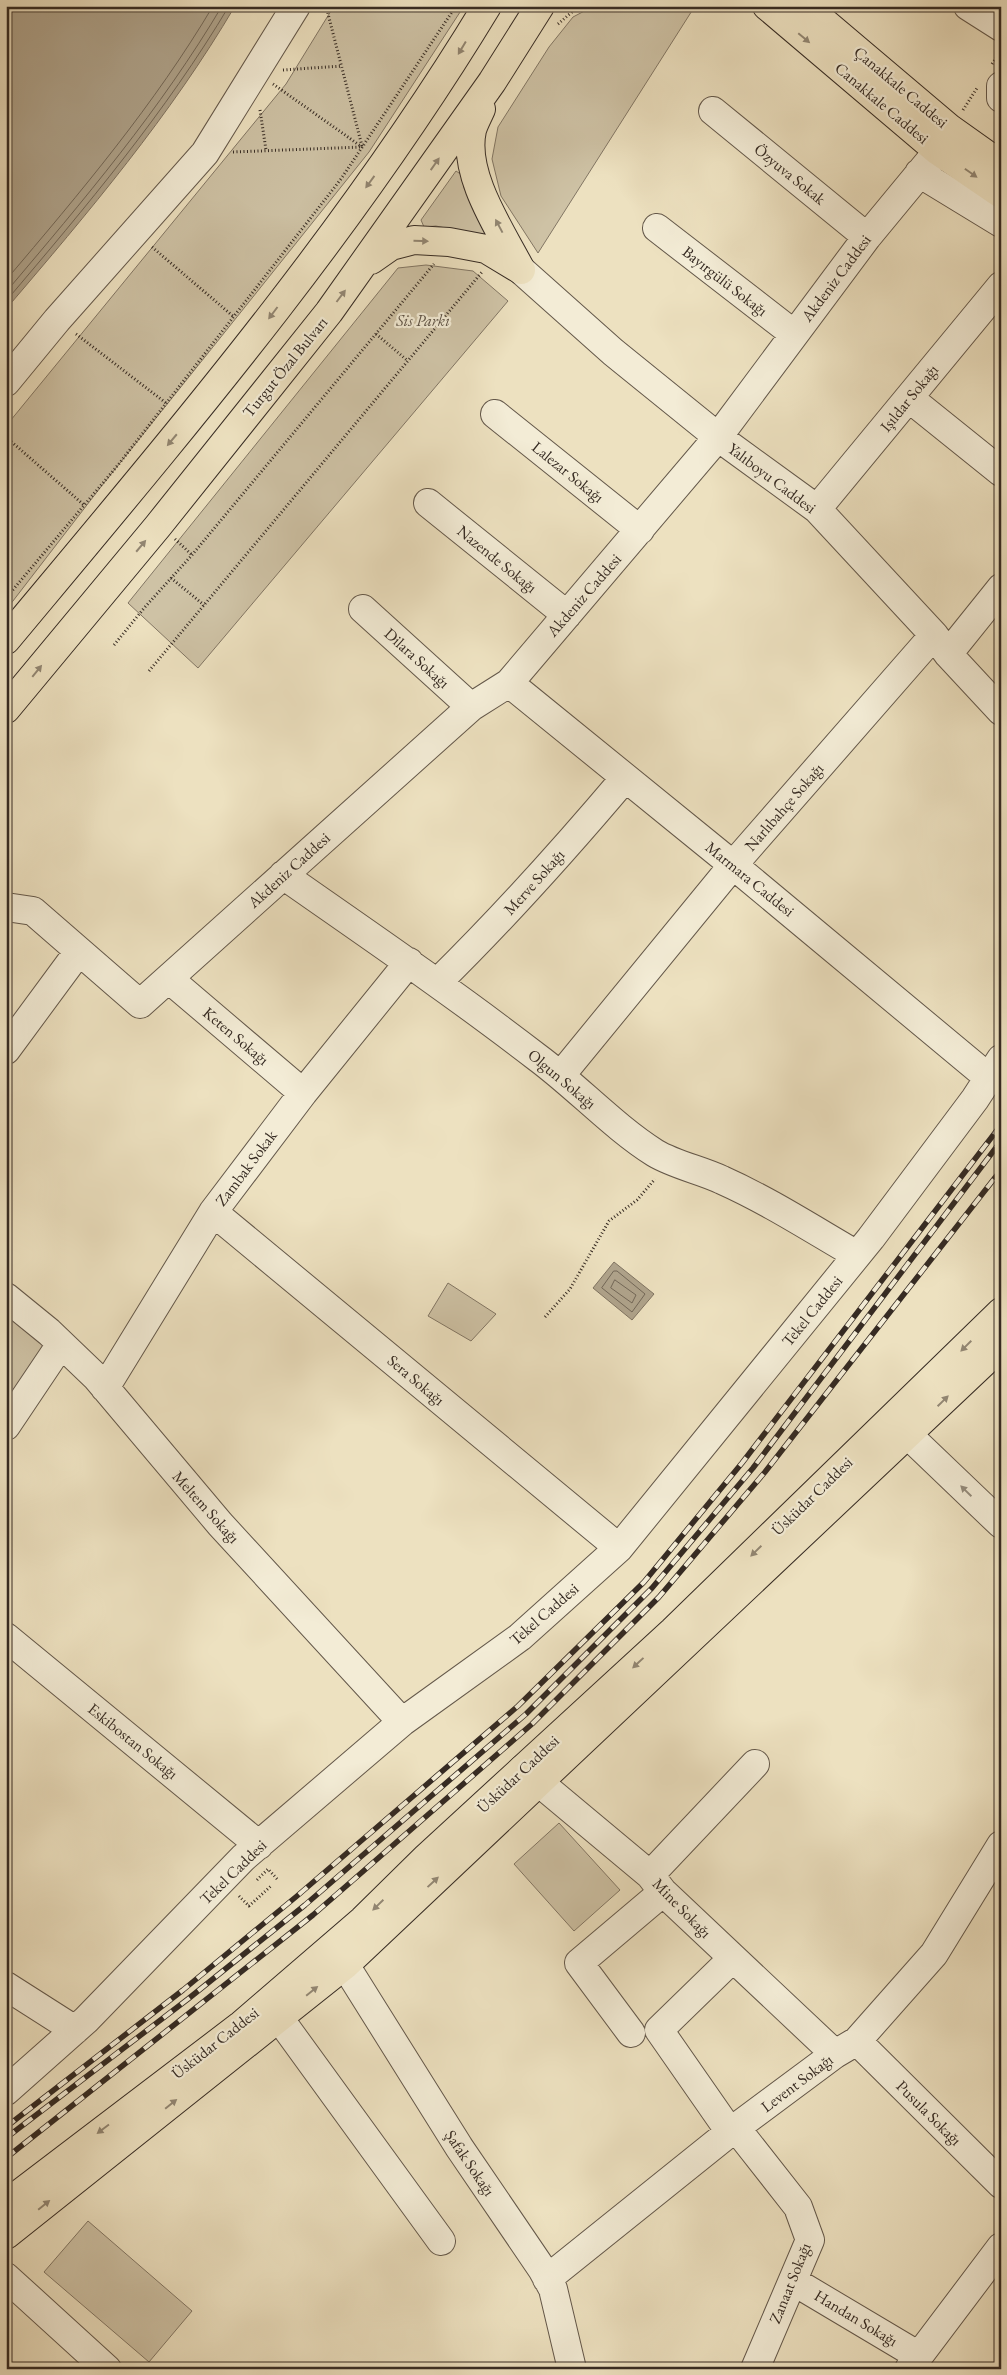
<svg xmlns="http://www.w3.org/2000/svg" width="1007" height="2375" font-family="'EB Garamond',serif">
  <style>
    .green { fill: #cec2a5; stroke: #827664 }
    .water { fill: #afa38b; stroke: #7f7361 }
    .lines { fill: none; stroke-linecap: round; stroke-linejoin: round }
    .shore { stroke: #726757; stroke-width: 1 }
    .minor-casing { stroke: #64584a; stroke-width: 30 }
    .major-casing { stroke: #362b23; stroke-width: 30 }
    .highway-casing { stroke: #362b23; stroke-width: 30 }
    .path { stroke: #362b23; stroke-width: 3; stroke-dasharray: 1 2.5; stroke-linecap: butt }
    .minor { stroke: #f3ecd6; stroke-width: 28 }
    .major { stroke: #ede1c0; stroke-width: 28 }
    .highway { stroke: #ede1c0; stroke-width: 28 }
    .rail-casing { stroke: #362b23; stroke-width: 5.5 }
    .rail { stroke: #f3ecd6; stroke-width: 4; stroke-dasharray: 11; stroke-linecap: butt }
    .oneway { fill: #928672 }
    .oneway2 { fill: #948c7c }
    .labels { text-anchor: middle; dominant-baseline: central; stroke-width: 4.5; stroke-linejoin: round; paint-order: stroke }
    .street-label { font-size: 16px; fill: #362b23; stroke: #f3ecd6 }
    .park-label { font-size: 16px; font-style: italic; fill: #5c5144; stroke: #f3ecd6 }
  </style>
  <rect width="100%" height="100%" fill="#ede1c0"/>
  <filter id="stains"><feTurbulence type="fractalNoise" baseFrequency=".004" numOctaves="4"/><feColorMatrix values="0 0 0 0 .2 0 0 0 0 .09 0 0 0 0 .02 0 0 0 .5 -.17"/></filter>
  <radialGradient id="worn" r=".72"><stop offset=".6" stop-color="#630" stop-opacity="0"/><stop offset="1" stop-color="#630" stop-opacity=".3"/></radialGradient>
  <path class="green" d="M334 6H464L369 152 100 488 6 610V426L286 84Z
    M594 6H695L538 253 501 196 492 159 498 127 549 47 573 17Z
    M456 171 462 175 464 188 489 232 487 237 436 226 424 227 421 220Z
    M426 265 473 271 508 301 198 668 128 603 398 268Z
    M448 1283 496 1314 471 1341 428 1316Z
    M6 1307 55 1345 6 1414Z
    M559 1823 620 1890 574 1931 514 1864Z
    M88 2221 192 2311 149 2362 44 2272Z"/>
  <path class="water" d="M6 6H235C171 115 88 213 6 309Z
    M614 1262 654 1294 632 1320 593 1288Z"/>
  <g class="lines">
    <path class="shore" d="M6 280C80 193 155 104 213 6
      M6 292C83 201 161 109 222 6
      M6 301C86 207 166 112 229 6
      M614 1271H617L645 1294 632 1312 602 1288Z
      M615 1280 636 1295 632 1303 611 1288Z"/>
    <defs>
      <path id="minor" d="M968 6 1001 27
        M1001 86V98
        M713 111 867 237
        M919 173 1001 223
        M657 228 794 334
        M521 270 613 352 718 437 817 509 934 635 948 654 1001 711
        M6 382 57 320 205 153 296 6
        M909 398 1001 472
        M495 414 640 530
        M428 503 567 615
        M817 509 1001 286
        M363 609 471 707
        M948 654 1001 588
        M509 683 733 865 989 1078
        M283 875C369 935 455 994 538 1058 577 1087 615 1128 655 1153 675 1165 701 1170 722 1180 769 1201 812 1229 857 1255
        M6 907 33 911 140 1004 471 707 509 683 718 437 867 237 938 151
        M169 979 303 1093
        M438 982C504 917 565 849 625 778
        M6 1050 79 951
        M561 1075 733 865 934 635
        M213 1212 619 1548
        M6 1297 49 1332 97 1378 220 1524 402 1722
        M105 1388 213 1212 303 1093 409 962
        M6 1426 61 1344
        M908 1435 1001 1524
        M6 1637 259 1845
        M523 1769 650 1875 663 1892 835 2054
        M650 1875 755 1764
        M345 1965 459 2147 542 2269 553 2289 572 2369
        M6 1986 75 2030
        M279 2018 441 2241
        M631 2033 579 1963 663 1892
        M857 2041 1001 2184
        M6 2091 86 2020 243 1858 402 1722 520 1637 619 1548 871 1238 975 1099 1001 1059
        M736 2128 798 2207 810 2240 755 2369
        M730 2132 659 2030 733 1958
        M6 2277 107 2369
        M547 2279 730 2132 835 2054 857 2041 934 1954 1001 1845
        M793 2281 919 2356
        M909 2369 1001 2247"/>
      <path id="major" d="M767 6 938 151 1001 194
        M805 6 949 128 1001 165
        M6 2204 240 2026 363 1920 427 1857 673 1631 1001 1312
        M6 2235 345 1965 1001 1346"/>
      <path id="highway" d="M481 109C478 116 474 123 472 130 462 175 501 231 521 270
        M371 260 391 246 414 240 449 242 486 249 521 270
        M6 640C176 436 349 234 487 6
        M6 709 158 526 329 312 492 82 540 6"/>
    </defs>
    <use href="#minor" class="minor-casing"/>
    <use href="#major" class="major-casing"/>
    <use href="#highway" class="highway-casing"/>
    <path class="path" d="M326 6 362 146
      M738 6 746 11
      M558 24 579 6
      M992 64 1001 51
      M283 70 342 66
      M273 84 362 147
      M260 110 266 150
      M963 110 977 88
      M233 152 362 147
      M152 247 234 317
      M76 334 166 403
      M376 334 408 361
      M6 437 84 505
      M175 539 192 555
      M171 578 204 605
      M6 598 118 465 341 179 456 6
      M114 645 145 607 192 555 434 264
      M149 671 482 272
      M545 1317 570 1289 609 1221 637 1200 655 1179
      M257 1880 268 1869 278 1880
      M239 1896 249 1906 271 1886"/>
    <use href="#minor" class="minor"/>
    <use href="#major" class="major"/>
    <use href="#highway" class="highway"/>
    <defs>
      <path id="rail" d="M6 2127 183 1990 297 1896 518 1706 644 1582 742 1463 1001 1125
        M6 2138 188 1999 305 1905 526 1714 652 1588 753 1468 1001 1141
        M6 2158 313 1915 532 1724 659 1597 765 1472 1001 1170"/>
    </defs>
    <use href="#rail" class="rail-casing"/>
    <use href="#rail" class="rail"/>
  </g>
  <defs><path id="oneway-solid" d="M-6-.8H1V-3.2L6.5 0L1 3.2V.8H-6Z" transform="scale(1.25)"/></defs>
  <g class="oneway">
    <use href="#oneway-solid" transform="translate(804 38) rotate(40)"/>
    <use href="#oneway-solid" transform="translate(462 48) rotate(121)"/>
    <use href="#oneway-solid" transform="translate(435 164) rotate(-55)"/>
    <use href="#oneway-solid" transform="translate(971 173) rotate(35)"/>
    <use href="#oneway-solid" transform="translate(370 182) rotate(126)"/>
    <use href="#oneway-solid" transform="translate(499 226) rotate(-118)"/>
    <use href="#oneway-solid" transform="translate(421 241) rotate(1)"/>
    <use href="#oneway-solid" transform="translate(341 296) rotate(-53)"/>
    <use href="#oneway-solid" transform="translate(273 313) rotate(127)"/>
    <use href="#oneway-solid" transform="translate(172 440) rotate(130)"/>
    <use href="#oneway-solid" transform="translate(141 546) rotate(-50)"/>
    <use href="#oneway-solid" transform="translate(37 671) rotate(-51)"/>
    <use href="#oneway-solid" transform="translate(966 1346) rotate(135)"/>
    <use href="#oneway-solid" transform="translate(943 1401) rotate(-44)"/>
    <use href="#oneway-solid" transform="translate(756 1551) rotate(136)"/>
    <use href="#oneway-solid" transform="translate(638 1663) rotate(137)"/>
    <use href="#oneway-solid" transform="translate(433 1882) rotate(-43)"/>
    <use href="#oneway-solid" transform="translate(378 1905) rotate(136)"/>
    <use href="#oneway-solid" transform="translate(312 1991) rotate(-39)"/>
    <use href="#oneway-solid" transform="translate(171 2104) rotate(-39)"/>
    <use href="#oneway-solid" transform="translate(103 2129) rotate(143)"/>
    <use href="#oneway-solid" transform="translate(44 2205) rotate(-39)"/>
  </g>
  <use class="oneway2" href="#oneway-solid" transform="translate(966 1491) rotate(-136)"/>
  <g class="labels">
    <g class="street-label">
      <text transform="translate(901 87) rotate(40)">Çanakkale Caddesi</text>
      <text transform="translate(882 103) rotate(40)">Canakkale Caddesi</text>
      <text transform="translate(790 174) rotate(39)">Özyuva Sokak</text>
      <text transform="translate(836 278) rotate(-53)">Akdeniz Caddesi</text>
      <text transform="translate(725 281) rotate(38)">Bayırgülü Sokağı</text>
      <text transform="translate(285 367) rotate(-51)">Turgut Özal Bulvarı</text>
      <text transform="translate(909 398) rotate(-51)">Işıldar Sokağı</text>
      <text transform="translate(568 472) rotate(39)">Lalezar Sokağı</text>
      <text transform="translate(772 478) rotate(37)">Yalıboyu Caddesi</text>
      <text transform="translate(497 559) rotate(39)">Nazende Sokağı</text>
      <text transform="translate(584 595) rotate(-49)">Akdeniz Caddesi</text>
      <text transform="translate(417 658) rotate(42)">Dilara Sokağı</text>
      <text transform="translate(784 807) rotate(-49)">Narlıbahçe Sokağı</text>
      <text transform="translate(289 870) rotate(-42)">Akdeniz Caddesi</text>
      <text transform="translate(750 879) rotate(39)">Marmara Caddesi</text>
      <text transform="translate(534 882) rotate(-48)">Merve Sokağı</text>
      <text transform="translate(236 1036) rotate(40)">Keten Sokağı</text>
      <text transform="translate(562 1079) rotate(40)">Olgun Sokağı</text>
      <text transform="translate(246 1168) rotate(-53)">Zambak Sokak</text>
      <text transform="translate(812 1311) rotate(-51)">Tekel Caddesi</text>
      <text transform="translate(416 1380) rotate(40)">Sera Sokağı</text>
      <text transform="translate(812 1496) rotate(-44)">Üsküdar Caddesi</text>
      <text transform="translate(206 1507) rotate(48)">Meltem Sokağı</text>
      <text transform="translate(544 1614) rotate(-41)">Tekel Caddesi</text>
      <text transform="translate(133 1741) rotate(39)">Eskibostan Sokağı</text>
      <text transform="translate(518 1774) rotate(-43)">Üsküdar Caddesi</text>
      <text transform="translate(233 1872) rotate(-44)">Tekel Caddesi</text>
      <text transform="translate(682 1908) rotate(46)">Mine Sokağı</text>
      <text transform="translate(215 2043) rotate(-38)">Üsküdar Caddesi</text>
      <text transform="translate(797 2083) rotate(-37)">Levent Sokağı</text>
      <text transform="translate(929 2113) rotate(45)">Pusula Sokağı</text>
      <text transform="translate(470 2163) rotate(56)">Şafak Sokağı</text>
      <text transform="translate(790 2283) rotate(-68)">Zanaat Sokağı</text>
      <text transform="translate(856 2318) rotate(31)">Handan Sokağı</text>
    </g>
    <g class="park-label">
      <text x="423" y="320">Sis Parkı</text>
    </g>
  </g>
  <rect width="1007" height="2375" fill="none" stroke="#ede1c0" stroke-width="25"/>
  <rect x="8" y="8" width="992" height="2360" fill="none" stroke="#362b23" stroke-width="2.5"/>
  <rect x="12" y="12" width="982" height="2350" fill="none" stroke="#362b23"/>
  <rect width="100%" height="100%" filter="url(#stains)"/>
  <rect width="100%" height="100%" fill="url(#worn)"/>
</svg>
